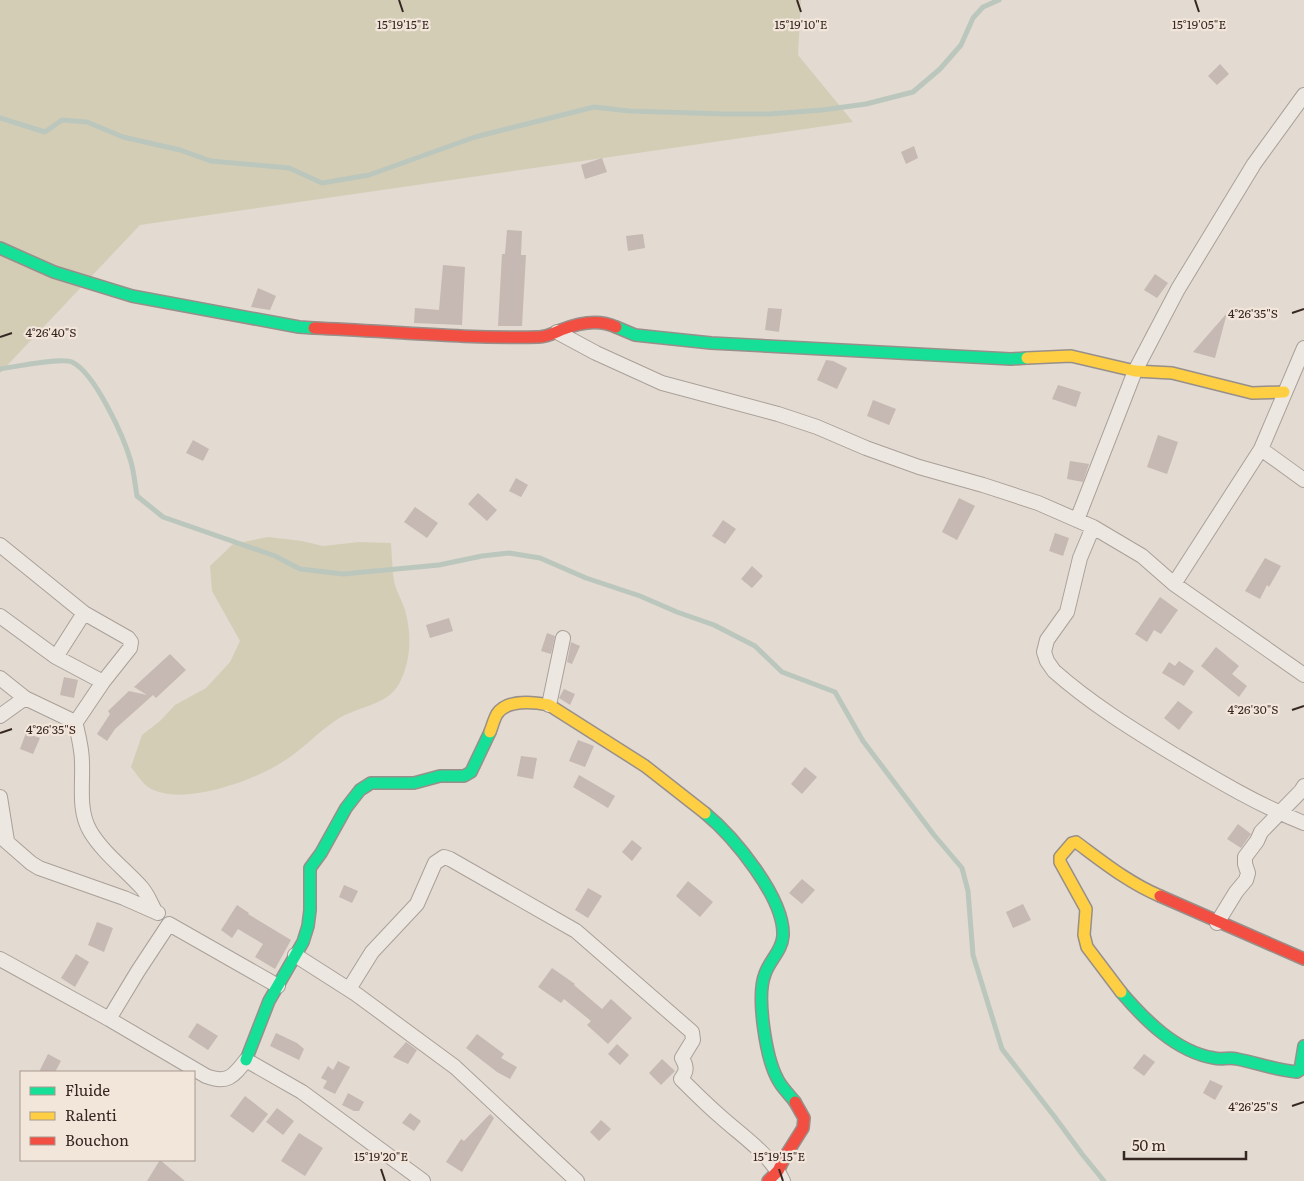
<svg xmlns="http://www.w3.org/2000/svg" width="1304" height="1181" font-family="Literata,serif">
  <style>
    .green { fill: #d4cdb6 }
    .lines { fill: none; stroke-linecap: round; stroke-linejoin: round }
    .stream { stroke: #bbc7bd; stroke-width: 5 }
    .building { fill: #c6b8b2 }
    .street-casing { stroke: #a9a099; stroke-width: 16 }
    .fast-casing { stroke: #988f8a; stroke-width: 14 }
    .slow-casing { stroke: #988f8a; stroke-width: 14 }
    .jam-casing { stroke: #988f8a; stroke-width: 14 }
    .street { stroke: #ece7e1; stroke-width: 14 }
    .fast { stroke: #16e098; stroke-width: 11 }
    .slow { stroke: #ffcf43; stroke-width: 11 }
    .jam { stroke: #f24e42; stroke-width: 11 }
    .ticks { fill: none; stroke: #372722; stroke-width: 2 }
    .ticks-label { font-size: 12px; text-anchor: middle; fill: #372722; stroke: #f2e5d9; stroke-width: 4.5; stroke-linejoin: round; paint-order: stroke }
  </style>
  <rect width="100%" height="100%" fill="#e3dad1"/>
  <path class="green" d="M0 0H801L798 55 853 122 140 225 0 373Z
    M268 537 302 541 323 546 359 542 391 543C392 556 392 569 394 581 396 591 402 600 405 610 412 634 411 662 399 684 386 707 355 706 335 721 316 734 301 751 281 763 252 781 180 808 148 787 142 783 136 773 131 767L142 735 160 721 175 705 206 688 230 662 240 641 212 591 210 566 233 544Z"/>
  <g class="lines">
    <path class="stream" d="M0 118 45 132 62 120 87 122 123 137 180 150 211 161 289 168 322 183 369 175 475 137 594 107 629 111 726 114H769L822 110 866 104 913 92 940 69 961 45 973 18 983 7 999 0
      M0 369C13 367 61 357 72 362 95 373 124 437 131 462 134 473 135 484 137 496L163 517 275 556 300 569 343 574 439 565 482 556 509 553 540 558 586 578 640 596 677 612 714 625 755 646 782 672 835 692 863 741 934 835 962 868 968 891 973 955 1002 1049 1054 1116 1082 1154 1104 1181"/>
  </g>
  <path class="building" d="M1220 64 1229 74 1217 85 1208 76Z
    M914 146 918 158 906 164 901 152Z
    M602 158 607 172 585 179 581 165Z
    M507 230 522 231 521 255H526L522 326H498L502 254H505Z
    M643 234 645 248 628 251 626 236Z
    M443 265 465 267 462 325 414 323 415 308 439 310Z
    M1155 274 1168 283 1157 298 1144 290Z
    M258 288 276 296 270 310 251 307Z
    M768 308 782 309 779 332 765 330Z
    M1227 313 1215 358 1193 352Z
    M826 360 833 361 847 368 837 389 817 380Z
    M1058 385 1081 392 1076 407 1052 399Z
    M873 400 896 409 889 425 867 416Z
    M1158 435 1178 442 1167 474 1147 467Z
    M193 440 209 449 203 461 186 453Z
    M1070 461 1089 464 1083 482 1067 479Z
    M516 478 528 485 521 497 509 491Z
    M478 493 497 510 487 521 468 504Z
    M959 498 975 506 957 540 942 532Z
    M415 507 438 523 427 538 404 522Z
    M723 520 736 529 725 544 712 536Z
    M1055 533 1069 538 1063 556 1049 551Z
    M1265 558 1281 566 1269 587 1267 585 1260 599 1245 591Z
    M752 566 763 576 752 588 741 579Z
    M1160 597 1178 610 1161 634 1154 630 1147 642 1135 634Z
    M449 618 453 631 430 638 426 625Z
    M547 633 555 636 551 654 541 651Z
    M571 642 580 646 572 664 567 662Z
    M1216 647 1239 666 1232 674 1247 686 1239 697 1201 666Z
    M170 654 186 670 156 698 153 695 115 729 107 741 97 734 110 714 108 711 129 691 147 695 134 687Z
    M1179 661 1194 671 1184 686 1162 673 1169 662 1175 666Z
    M64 677 78 680 74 698 60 695Z
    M564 689 575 694 570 705 559 698Z
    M1178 701 1193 712 1179 730 1164 718Z
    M26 733 40 738 33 754 20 749Z
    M578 740 594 746 585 767 569 761Z
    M521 756 537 758 533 779 517 776Z
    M805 767 817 777 802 794 791 784Z
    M579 775 615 796 608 808 573 787Z
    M1238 824 1251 834 1241 848 1227 839Z
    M632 840 642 848 632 861 622 852Z
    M802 879 815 890 802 904 789 893Z
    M688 881 713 902 700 917 676 896Z
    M344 885 358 891 352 903 339 897Z
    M588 888 602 896 588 918 575 910Z
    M1023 904 1031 920 1013 928 1006 912Z
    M237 905 249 913 248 914 291 940 275 969 255 957 263 944 238 929 232 938 221 930Z
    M97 922 113 928 104 952 88 945Z
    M76 954 89 962 75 987 61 978Z
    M552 968 575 984 574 985 602 1009 611 999 632 1018 608 1044 587 1025 591 1021 564 999 561 1003 538 987Z
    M197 1023 218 1036 208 1050 188 1037Z
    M276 1033 297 1043 304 1049 299 1060 270 1046Z
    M477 1034 504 1054 501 1058 517 1067 510 1079 497 1072 466 1048Z
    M406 1042 417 1050 408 1064 393 1057Z
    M617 1044 629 1055 620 1065 608 1054Z
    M48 1054 61 1061 55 1072H39Z
    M1144 1054 1155 1062 1144 1076 1133 1068Z
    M662 1059 675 1071 661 1085 649 1073Z
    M338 1061 350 1067 335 1094 323 1088 327 1081 321 1078 328 1066 333 1070Z
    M1210 1080 1223 1086 1215 1100 1203 1093Z
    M348 1093 364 1102 359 1111H354L342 1105Z
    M245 1096 268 1114 253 1133 230 1116Z
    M277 1108 294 1121 283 1135 266 1122Z
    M410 1113 421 1121 414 1131 402 1123Z
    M490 1114 494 1118 462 1172 446 1162 461 1139 464 1141Z
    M601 1120 611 1129 599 1141 590 1132Z
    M299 1133 323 1148 305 1176 281 1161Z
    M160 1160 185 1181H147Z"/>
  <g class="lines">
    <defs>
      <path id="street" d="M557 332 596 353 662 383 778 414 817 427 866 448 919 467 983 485 1038 503 1093 527 1142 556 1174 584 1304 675
        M1261 449 1304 480
        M1077 520 1135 371 1178 289 1254 164 1304 95
        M1093 527 1080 558 1067 612 1047 640 1044 652 1047 661 1054 671C1090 703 1132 729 1173 754 1215 779 1258 805 1304 823
        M0 545 84 613 128 638 131 642 130 648 103 682 78 719 75 721
        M1174 584 1261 449 1304 348
        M0 616 56 657 103 682
        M56 657 84 613
        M0 678 25 698 71 720 75 721
        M549 705 563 638
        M0 716 25 698
        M75 721C78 734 82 748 82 762 83 785 78 810 90 831 103 853 125 869 142 888 148 895 151 904 155 911
        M0 797 7 841
        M0 836 31 863 39 868 124 898 158 913
        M1217 923 1236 892 1246 880 1248 873 1245 864V857L1257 841 1261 832 1301 791 1304 786
        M295 955 356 994 455 1067 577 1181
        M0 959 109 1019 206 1076C227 1084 233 1077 246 1060L302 1092 423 1181
        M349 989 372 952 417 904 435 863 444 857 450 859 576 931 692 1032 693 1040 682 1058C687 1067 687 1071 681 1079 694 1092 707 1105 721 1117 742 1136 771 1155 783 1181
        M109 1019 138 971 169 924 278 986"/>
      <path id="fast" d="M0 248 54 272 132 296 299 327 314 328
        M616 327 635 335 711 343 1011 359 1027 358
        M705 813C733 836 785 898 783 936 782 951 769 961 765 974 756 996 766 1057 777 1078 781 1087 789 1094 795 1102
        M1121 992C1144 1019 1176 1052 1214 1058 1221 1060 1229 1057 1237 1059 1257 1063 1276 1070 1297 1072L1300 1070 1304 1046
        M246 1060 269 1001 303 942 308 926 310 910V868L321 853 346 808 360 790 371 783H414L440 776H464L471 772 490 732"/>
      <path id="slow" d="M1027 358 1071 356 1135 371 1172 373 1252 393 1284 392
        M490 732C492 727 494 719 497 714 507 699 534 702 549 705L645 766 705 813
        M1121 992 1087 947 1084 935 1086 909 1060 862V857L1072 843 1076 842C1103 862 1129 883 1160 896"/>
      <path id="jam" d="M314 328C389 331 464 339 539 337 547 337 554 333 561 330 578 323 599 319 616 327
        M1160 896 1304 959
        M768 1181 778 1171 786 1155 803 1128 804 1118 795 1102"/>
    </defs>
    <use href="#street" class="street-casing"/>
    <use href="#fast" class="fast-casing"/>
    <use href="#slow" class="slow-casing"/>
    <use href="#jam" class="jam-casing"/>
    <use href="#street" class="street"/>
    <use href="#fast" class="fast"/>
    <use href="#slow" class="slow"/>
    <use href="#jam" class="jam"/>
  </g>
  <path class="ticks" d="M399 0 403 12M797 0 801 12M1195 0 1199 12M1292 313 1304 309M0 337 12 333M1292 710 1304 706M0 733 12 729M1292 1106 1304 1102M381 1169 385 1181M779 1169 783 1181"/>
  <g class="ticks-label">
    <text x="403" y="29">15°19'15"E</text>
    <text x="801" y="29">15°19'10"E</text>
    <text x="1199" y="29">15°19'05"E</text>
    <text x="1253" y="318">4°26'35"S</text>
    <text x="51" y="337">4°26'40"S</text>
    <text x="1253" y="714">4°26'30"S</text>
    <text x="51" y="734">4°26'35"S</text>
    <text x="1253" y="1111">4°26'25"S</text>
    <text x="381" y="1161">15°19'20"E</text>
    <text x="779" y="1161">15°19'15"E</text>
  </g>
  <rect x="20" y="1071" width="175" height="90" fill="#f2e5d9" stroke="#a79990"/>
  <rect x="30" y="1087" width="25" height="8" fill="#16e098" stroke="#a79990"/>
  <text x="65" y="1096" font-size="15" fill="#372722">Fluide</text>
  <rect x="30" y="1112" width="25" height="8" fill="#ffcf43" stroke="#a79990"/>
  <text x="65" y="1121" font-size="15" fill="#372722">Ralenti</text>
  <rect x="30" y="1137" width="25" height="8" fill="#f24e42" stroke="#a79990"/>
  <text x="65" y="1146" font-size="15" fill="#372722">Bouchon</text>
  <path d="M1124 1151v8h122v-8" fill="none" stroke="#372722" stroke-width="2.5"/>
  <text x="1132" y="1151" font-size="15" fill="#372722" stroke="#f2e5d9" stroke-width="4" paint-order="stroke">50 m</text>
</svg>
